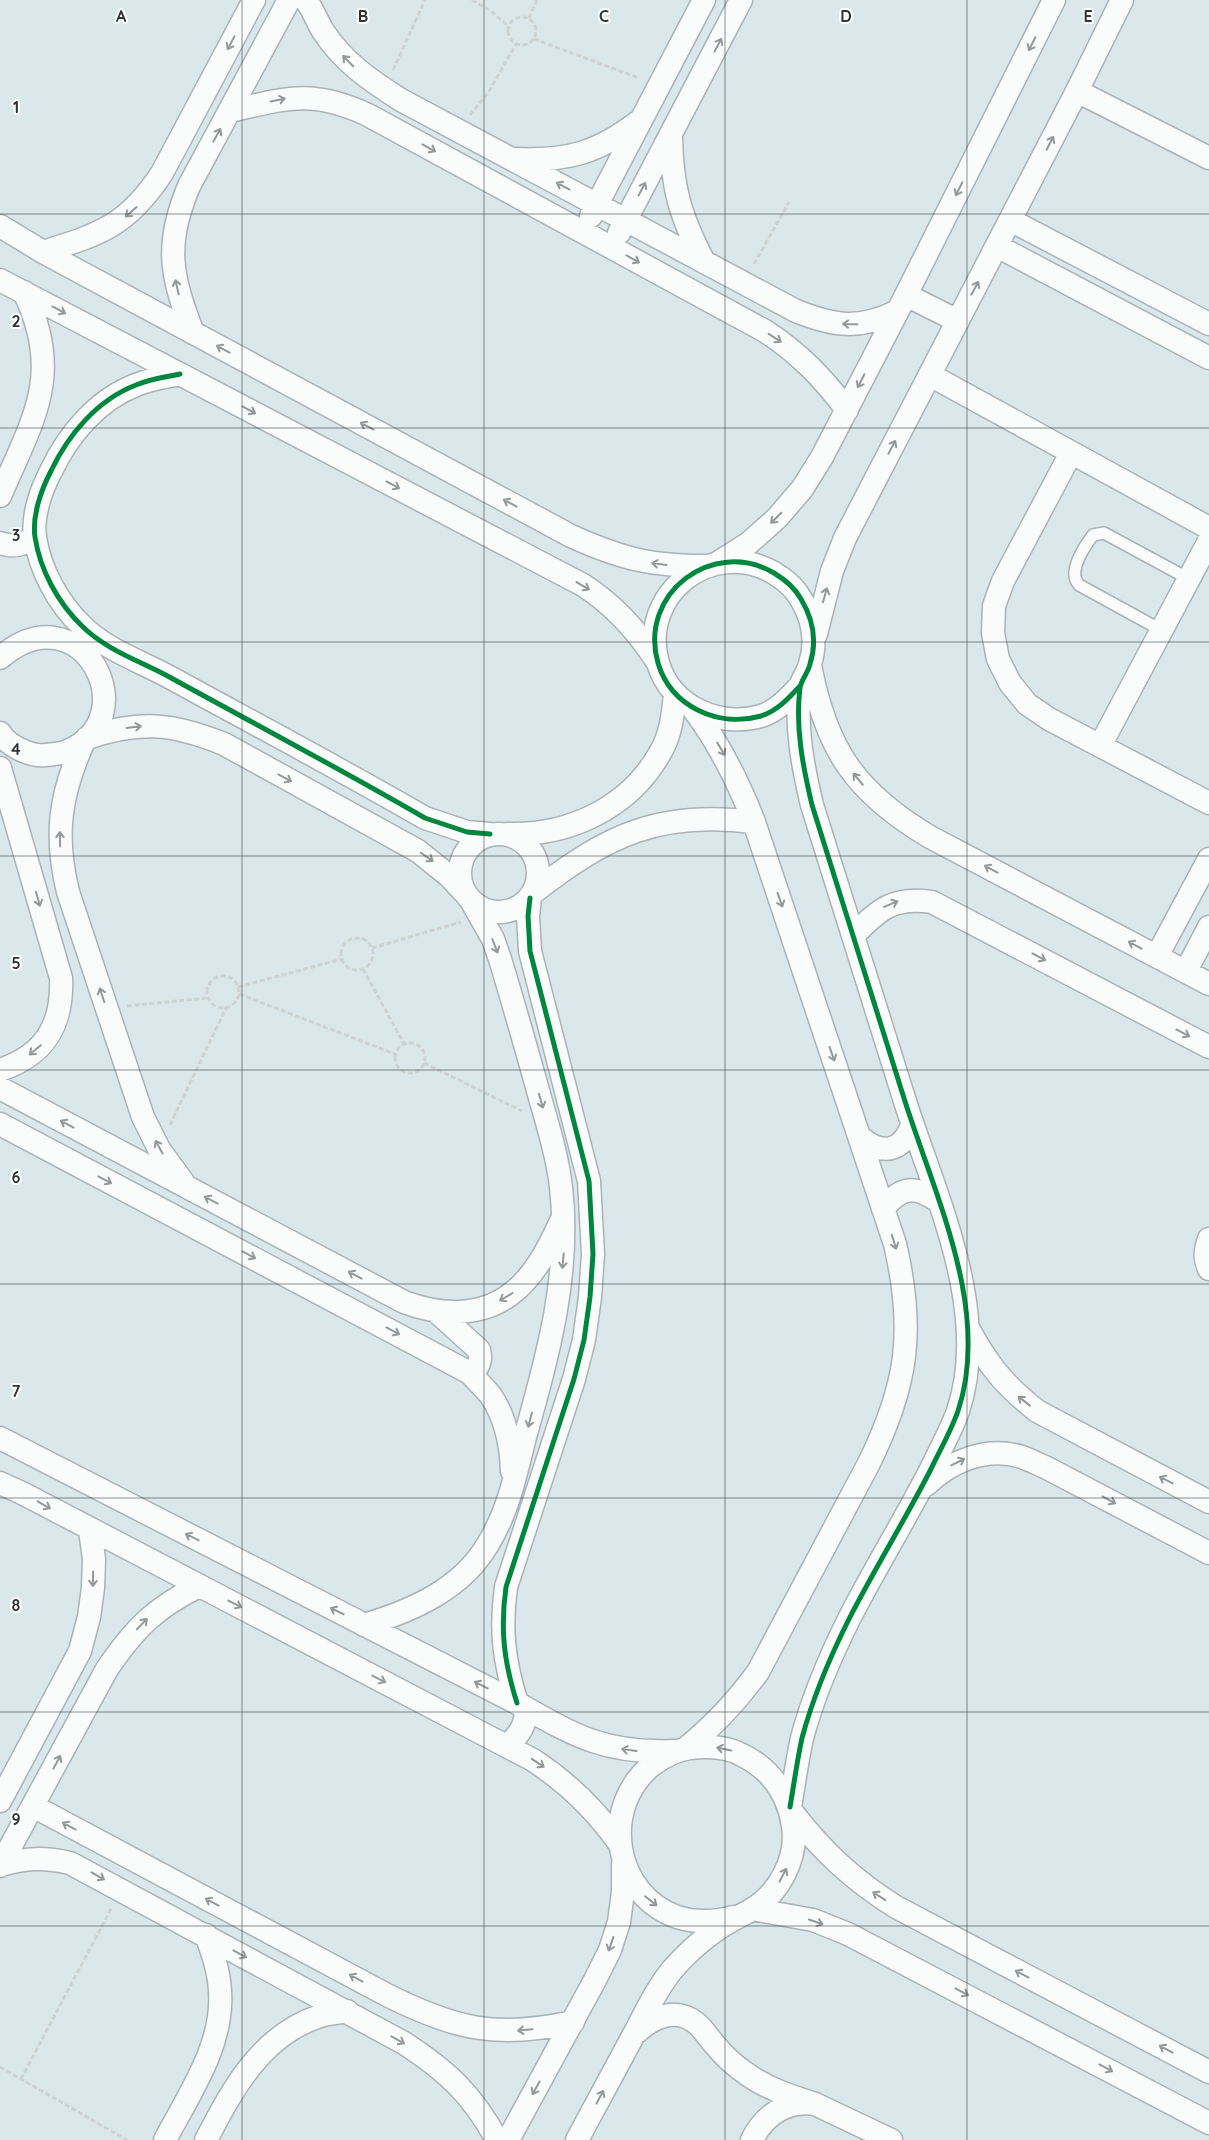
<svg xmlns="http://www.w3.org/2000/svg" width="1209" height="2140" font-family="Quicksand,sans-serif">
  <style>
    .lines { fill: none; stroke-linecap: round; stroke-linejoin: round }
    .lane-casing { stroke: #a9b3b6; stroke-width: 14 }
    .street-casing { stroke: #a9b3b6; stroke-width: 25 }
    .path { stroke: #ced2d3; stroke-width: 3; stroke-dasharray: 5 2.5; stroke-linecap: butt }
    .lane { stroke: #fafcfc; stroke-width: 11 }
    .street { stroke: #fafcfc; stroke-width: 22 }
    .cycleway-casing { stroke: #fff; stroke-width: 8 }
    .cycleway { stroke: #00873e; stroke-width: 5 }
    .oneway { stroke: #939899 }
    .grid { fill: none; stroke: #2c3436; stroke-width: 1; stroke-opacity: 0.55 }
    .grid-label { font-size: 16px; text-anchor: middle; font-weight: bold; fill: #2c3436; stroke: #fff; stroke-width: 4; stroke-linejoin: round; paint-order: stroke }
  </style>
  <rect width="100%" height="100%" fill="#dbe8eb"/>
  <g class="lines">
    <defs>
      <path id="lane" d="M1161 630 1079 585C1067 572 1084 547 1093 535L1104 533 1189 579"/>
      <path id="street" d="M306 0C313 10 317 21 323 31 343 62 371 81 401 100L796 311C834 326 858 330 896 312
        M1077 91 1209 158
        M230 111C287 98 312 89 368 115L765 331C799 353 823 378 847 410
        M671 137C672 188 680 215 703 260
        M517 159C568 161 597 153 638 122
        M591 216 704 0
        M1010 220 1209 324
        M0 226 43 252 571 536C622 559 651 566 707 566
        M619 233 741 0
        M997 246 1209 358
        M43 252C101 234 128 225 162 173L254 0
        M0 280 583 585C614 605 636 629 656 660
        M906 295 958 321
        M193 333C171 276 164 245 189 186L289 0
        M180 374C166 377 150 379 136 385 97 400 68 435 51 471 41 490 32 516 35 537 40 570 58 603 82 626 107 651 143 662 173 679 257 725 342 770 425 818L467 832 490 834
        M930 375 1209 528
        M1071 453 1003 581 994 606 993 633 998 659 1010 683 1027 704 1049 719 1209 803
        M0 496C33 419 64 375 24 292
        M0 543C14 548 24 545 35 536
        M719 562 749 543 777 518 802 489 822 457 906 295 1054 0
        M816 634 832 571 845 538 1077 91 1122 0
        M0 658C81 587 150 720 65 752 60 754 52 754 46 755 31 757 8 746 0 733
        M810 665C826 750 856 793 930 837L1209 984
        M87 738C140 720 172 723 224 744L418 851 449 876 463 891
        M84 741C60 794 54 835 68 892L143 1117 159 1149 183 1182
        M1100 746 1209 541
        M0 768 61 978C63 1025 45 1055 0 1070
        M460 873a39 39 0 1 1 78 0a39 39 0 1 1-78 0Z
        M507 834C569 836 629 808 660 753 671 735 673 714 675 694
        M534 892C607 835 660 810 754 822
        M854 935C879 909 894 896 932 902L1209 1047
        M1157 956 1209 859
        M1186 971 1209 927
        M0 1088 404 1302C438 1315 480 1318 511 1294 535 1276 549 1247 561 1221
        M0 1124 470 1373C477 1381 485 1388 491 1396 506 1418 511 1445 512 1471
        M860 1137C882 1156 902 1152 912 1125
        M883 1209C901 1186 915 1185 939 1202
        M1209 1239C1205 1250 1204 1258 1209 1269
        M437 1312 479 1350C482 1360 479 1368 470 1373
        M968 1328C988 1365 1004 1385 1037 1411L1209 1502
        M0 1438 517 1703C575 1736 605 1754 674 1751
        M0 1483 24 1494 533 1760C568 1783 595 1809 619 1843
        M926 1485C951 1461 986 1446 1022 1457 1030 1460 1038 1464 1047 1468L1209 1553
        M364 1625C412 1611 462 1589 488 1544 508 1512 516 1473 525 1437 548 1355 571 1273 561 1187 557 1153 546 1120 537 1087 525 1044 513 1002 500 959L493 939 472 902
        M517 1703C504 1662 500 1630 506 1587L574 1379 584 1340 590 1297 593 1254 589 1181 530 951 528 916 530 898
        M507 1745C520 1735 526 1725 526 1708
        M685 1749C715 1725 736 1702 758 1672L868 1465C908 1385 915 1330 895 1244L754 822C738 781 720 745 694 710
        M0 1801 80 1651 89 1617 93 1588 94 1559 90 1530
        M33 1806 385 1994C454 2029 496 2039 573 2022
        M790 1807C794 1784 797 1761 802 1738 813 1697 830 1657 849 1619 875 1568 905 1520 931 1469 940 1450 951 1431 958 1411 992 1309 933 1192 903 1095 873 998 843 901 812 805 803 767 795 727 800 688 801 680 808 673 810 664 817 642 813 619 801 599 795 588 784 579 774 573 712 537 638 594 658 663 671 707 719 728 761 716 777 711 789 698 800 686
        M792 1812C823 1852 853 1880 896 1907L1209 2072
        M1 1865C27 1858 43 1857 70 1863L404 2043C447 2071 472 2094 497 2140
        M0 1866 107 1669C135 1628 155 1608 199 1586
        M752 1909 813 1920 848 1934 1209 2123
        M637 2032C653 2017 676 2007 696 2023 704 2029 709 2039 716 2046 724 2056 734 2065 744 2072 765 2088 790 2096 815 2104
        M165 2140C189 2094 224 2045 220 1991 219 1971 213 1954 206 1935
        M206 2140C232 2090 261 2035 320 2016 328 2013 338 2013 347 2011
        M508 2140 595 1980 610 1950 619 1922 623 1892V1863
        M577 2140C595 2106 614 2072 632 2038 645 2014 655 1991 672 1970 685 1955 699 1942 715 1931 727 1922 739 1917 751 1910 779 1894 798 1858 793 1826 788 1794 771 1769 742 1755 726 1746 708 1746 690 1748 676 1750 663 1757 652 1765 600 1807 613 1894 677 1917 696 1923 715 1922 734 1917
        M752 2140C764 2115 787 2100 815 2104L891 2140"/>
    </defs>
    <use href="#lane" class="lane-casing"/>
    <use href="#street" class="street-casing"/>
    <path class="path" d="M472 0 491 11 508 26
      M508 31a14 14 0 1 1 28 0a14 14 0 1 1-28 0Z
      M529 18 537 0
      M534 39 639 78
      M393 70 425 0
      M470 115 488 93 516 44
      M754 264 789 202
      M341 954a16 16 0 1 1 32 0a16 16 0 1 1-32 0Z
      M372 948 461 922
      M363 969 404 1044
      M207 992a16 16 0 1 1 32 0a16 16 0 1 1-32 0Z
      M238 987 342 959
      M239 994 395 1054
      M127 1006 208 998
      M395 1058a15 15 0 1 1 30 0a15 15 0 1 1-30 0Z
      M424 1063 522 1111
      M170 1125 226 1008
      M0 2067 127 2140
      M21 2079 111 1909"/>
    <use href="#lane" class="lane"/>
    <use href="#street" class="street"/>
    <defs>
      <path id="cycleway" d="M180 374C166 377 150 379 136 385 97 400 68 435 51 471 41 490 32 516 35 537 40 570 58 603 82 626 107 651 143 662 173 679 257 725 342 770 425 818L467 832 490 834
        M517 1703C504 1662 500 1630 506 1587L574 1379 584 1340 590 1297 593 1254 589 1181 530 951 528 916 530 898
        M790 1807C794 1784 797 1761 802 1738 813 1697 830 1657 849 1619 875 1568 905 1520 931 1469 940 1450 951 1431 958 1411 992 1309 933 1192 903 1095 873 998 843 901 812 805 803 767 795 727 800 688 801 680 808 673 810 664 817 642 813 619 801 599 795 588 784 579 774 573 712 537 638 594 658 663 671 707 719 728 761 716 777 711 789 698 800 686"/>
    </defs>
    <use href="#cycleway" class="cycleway-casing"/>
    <use href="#cycleway" class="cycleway"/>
  </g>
  <defs><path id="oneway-shaft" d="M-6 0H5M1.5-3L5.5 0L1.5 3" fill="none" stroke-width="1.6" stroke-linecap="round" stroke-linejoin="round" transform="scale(1.25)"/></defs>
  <g class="oneway">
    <use href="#oneway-shaft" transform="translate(231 43) rotate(118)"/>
    <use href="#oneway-shaft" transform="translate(1032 44) rotate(117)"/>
    <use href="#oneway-shaft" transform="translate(718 45) rotate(-62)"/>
    <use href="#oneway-shaft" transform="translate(348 61) rotate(-134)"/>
    <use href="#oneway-shaft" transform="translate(278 100) rotate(-12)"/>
    <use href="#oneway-shaft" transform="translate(217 135) rotate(-61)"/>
    <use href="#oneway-shaft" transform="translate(1050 143) rotate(-63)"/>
    <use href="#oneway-shaft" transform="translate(429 148) rotate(29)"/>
    <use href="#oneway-shaft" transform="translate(563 186) rotate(-152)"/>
    <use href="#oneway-shaft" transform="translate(642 189) rotate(-62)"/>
    <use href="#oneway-shaft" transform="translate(959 189) rotate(117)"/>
    <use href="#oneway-shaft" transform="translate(131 212) rotate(139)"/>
    <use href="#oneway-shaft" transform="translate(633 259) rotate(29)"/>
    <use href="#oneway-shaft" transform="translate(177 287) rotate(-103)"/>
    <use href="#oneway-shaft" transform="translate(975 288) rotate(-62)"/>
    <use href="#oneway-shaft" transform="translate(59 310) rotate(28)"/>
    <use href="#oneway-shaft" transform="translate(850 324) rotate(-179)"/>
    <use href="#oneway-shaft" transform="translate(775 338) rotate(33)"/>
    <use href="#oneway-shaft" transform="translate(223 349) rotate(-152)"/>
    <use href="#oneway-shaft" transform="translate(861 381) rotate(117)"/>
    <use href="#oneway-shaft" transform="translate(249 410) rotate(28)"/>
    <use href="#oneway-shaft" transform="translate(367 426) rotate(-152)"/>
    <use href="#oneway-shaft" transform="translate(892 447) rotate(-62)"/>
    <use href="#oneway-shaft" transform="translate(393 485) rotate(28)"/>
    <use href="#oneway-shaft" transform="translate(510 503) rotate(-152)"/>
    <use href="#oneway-shaft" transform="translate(776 518) rotate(135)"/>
    <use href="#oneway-shaft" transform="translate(659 564) rotate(-172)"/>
    <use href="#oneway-shaft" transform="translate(583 586) rotate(31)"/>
    <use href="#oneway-shaft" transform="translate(825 595) rotate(-74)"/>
    <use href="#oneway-shaft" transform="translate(134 727) rotate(-7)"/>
    <use href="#oneway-shaft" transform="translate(721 749) rotate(59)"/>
    <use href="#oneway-shaft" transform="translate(285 778) rotate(29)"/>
    <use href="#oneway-shaft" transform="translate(858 779) rotate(-130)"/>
    <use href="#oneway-shaft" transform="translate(60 839) rotate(-91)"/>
    <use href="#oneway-shaft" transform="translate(427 857) rotate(35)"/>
    <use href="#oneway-shaft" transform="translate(991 869) rotate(-152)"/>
    <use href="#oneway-shaft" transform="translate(38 899) rotate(74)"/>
    <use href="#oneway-shaft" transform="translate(780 900) rotate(71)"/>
    <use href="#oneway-shaft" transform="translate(891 904) rotate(-22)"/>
    <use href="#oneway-shaft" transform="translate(1135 945) rotate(-152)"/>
    <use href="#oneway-shaft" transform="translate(495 946) rotate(69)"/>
    <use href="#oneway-shaft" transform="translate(1039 957) rotate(28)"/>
    <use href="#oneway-shaft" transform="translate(102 995) rotate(-108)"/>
    <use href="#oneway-shaft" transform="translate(1183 1033) rotate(28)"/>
    <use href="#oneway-shaft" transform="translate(35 1050) rotate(140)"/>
    <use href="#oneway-shaft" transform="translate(832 1054) rotate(71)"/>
    <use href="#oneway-shaft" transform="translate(541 1101) rotate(74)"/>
    <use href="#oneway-shaft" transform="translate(67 1124) rotate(-152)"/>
    <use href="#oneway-shaft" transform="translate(159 1147) rotate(-119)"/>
    <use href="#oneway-shaft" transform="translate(105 1180) rotate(28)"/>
    <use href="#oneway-shaft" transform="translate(211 1200) rotate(-152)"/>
    <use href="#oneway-shaft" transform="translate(894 1242) rotate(73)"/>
    <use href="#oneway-shaft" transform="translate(249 1255) rotate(28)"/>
    <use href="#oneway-shaft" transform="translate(563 1261) rotate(95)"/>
    <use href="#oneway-shaft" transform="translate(355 1275) rotate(-152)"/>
    <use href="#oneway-shaft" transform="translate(506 1297) rotate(149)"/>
    <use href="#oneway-shaft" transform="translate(393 1331) rotate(28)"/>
    <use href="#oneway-shaft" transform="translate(1024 1401) rotate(-142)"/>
    <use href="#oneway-shaft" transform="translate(530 1420) rotate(105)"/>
    <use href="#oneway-shaft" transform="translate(958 1462) rotate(-26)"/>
    <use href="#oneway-shaft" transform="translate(1166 1480) rotate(-153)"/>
    <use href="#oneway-shaft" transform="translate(1109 1500) rotate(28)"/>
    <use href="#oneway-shaft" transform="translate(44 1505) rotate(29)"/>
    <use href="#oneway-shaft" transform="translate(192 1537) rotate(-153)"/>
    <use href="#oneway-shaft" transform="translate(93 1579) rotate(91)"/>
    <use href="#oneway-shaft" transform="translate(235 1604) rotate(27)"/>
    <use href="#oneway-shaft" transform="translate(337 1611) rotate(-153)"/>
    <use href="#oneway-shaft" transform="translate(142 1624) rotate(-46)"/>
    <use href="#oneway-shaft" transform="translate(379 1679) rotate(27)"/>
    <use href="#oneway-shaft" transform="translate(481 1685) rotate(-153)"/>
    <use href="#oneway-shaft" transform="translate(724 1749) rotate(-168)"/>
    <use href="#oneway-shaft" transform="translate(629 1750) rotate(-172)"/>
    <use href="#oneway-shaft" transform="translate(57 1762) rotate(-62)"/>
    <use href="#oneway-shaft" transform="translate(538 1763) rotate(33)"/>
    <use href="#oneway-shaft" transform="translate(69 1826) rotate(-152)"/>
    <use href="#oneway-shaft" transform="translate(783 1875) rotate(-62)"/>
    <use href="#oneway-shaft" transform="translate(98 1876) rotate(29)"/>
    <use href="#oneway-shaft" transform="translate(879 1896) rotate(-147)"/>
    <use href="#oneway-shaft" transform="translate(651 1901) rotate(39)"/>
    <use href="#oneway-shaft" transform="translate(212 1902) rotate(-152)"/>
    <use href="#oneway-shaft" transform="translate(816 1922) rotate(19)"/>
    <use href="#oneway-shaft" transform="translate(611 1944) rotate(109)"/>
    <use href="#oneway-shaft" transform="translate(240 1954) rotate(29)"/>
    <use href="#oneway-shaft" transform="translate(1022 1974) rotate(-152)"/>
    <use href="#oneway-shaft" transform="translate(356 1978) rotate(-152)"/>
    <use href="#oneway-shaft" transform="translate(962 1992) rotate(28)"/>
    <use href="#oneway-shaft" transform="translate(525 2030) rotate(175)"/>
    <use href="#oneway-shaft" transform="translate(398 2040) rotate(29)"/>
    <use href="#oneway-shaft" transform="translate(1166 2049) rotate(-152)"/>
    <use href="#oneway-shaft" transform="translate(1106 2068) rotate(28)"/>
    <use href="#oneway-shaft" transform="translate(536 2088) rotate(119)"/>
    <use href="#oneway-shaft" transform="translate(600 2097) rotate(-62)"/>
  </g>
  <path class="grid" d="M242 0V2140M484 0V2140M725 0V2140M967 0V2140M0 214H1209M0 428H1209M0 642H1209M0 856H1209M0 1070H1209M0 1284H1209M0 1498H1209M0 1712H1209M0 1926H1209"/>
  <g class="grid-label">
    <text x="121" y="22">A</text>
    <text x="363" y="22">B</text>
    <text x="604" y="22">C</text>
    <text x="846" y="22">D</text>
    <text x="1088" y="22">E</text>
    <text x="16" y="113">1</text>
    <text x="16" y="327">2</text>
    <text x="16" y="541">3</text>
    <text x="16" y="755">4</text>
    <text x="16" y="969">5</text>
    <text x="16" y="1183">6</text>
    <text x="16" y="1397">7</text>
    <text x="16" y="1611">8</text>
    <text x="16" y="1825">9</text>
  </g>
</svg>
